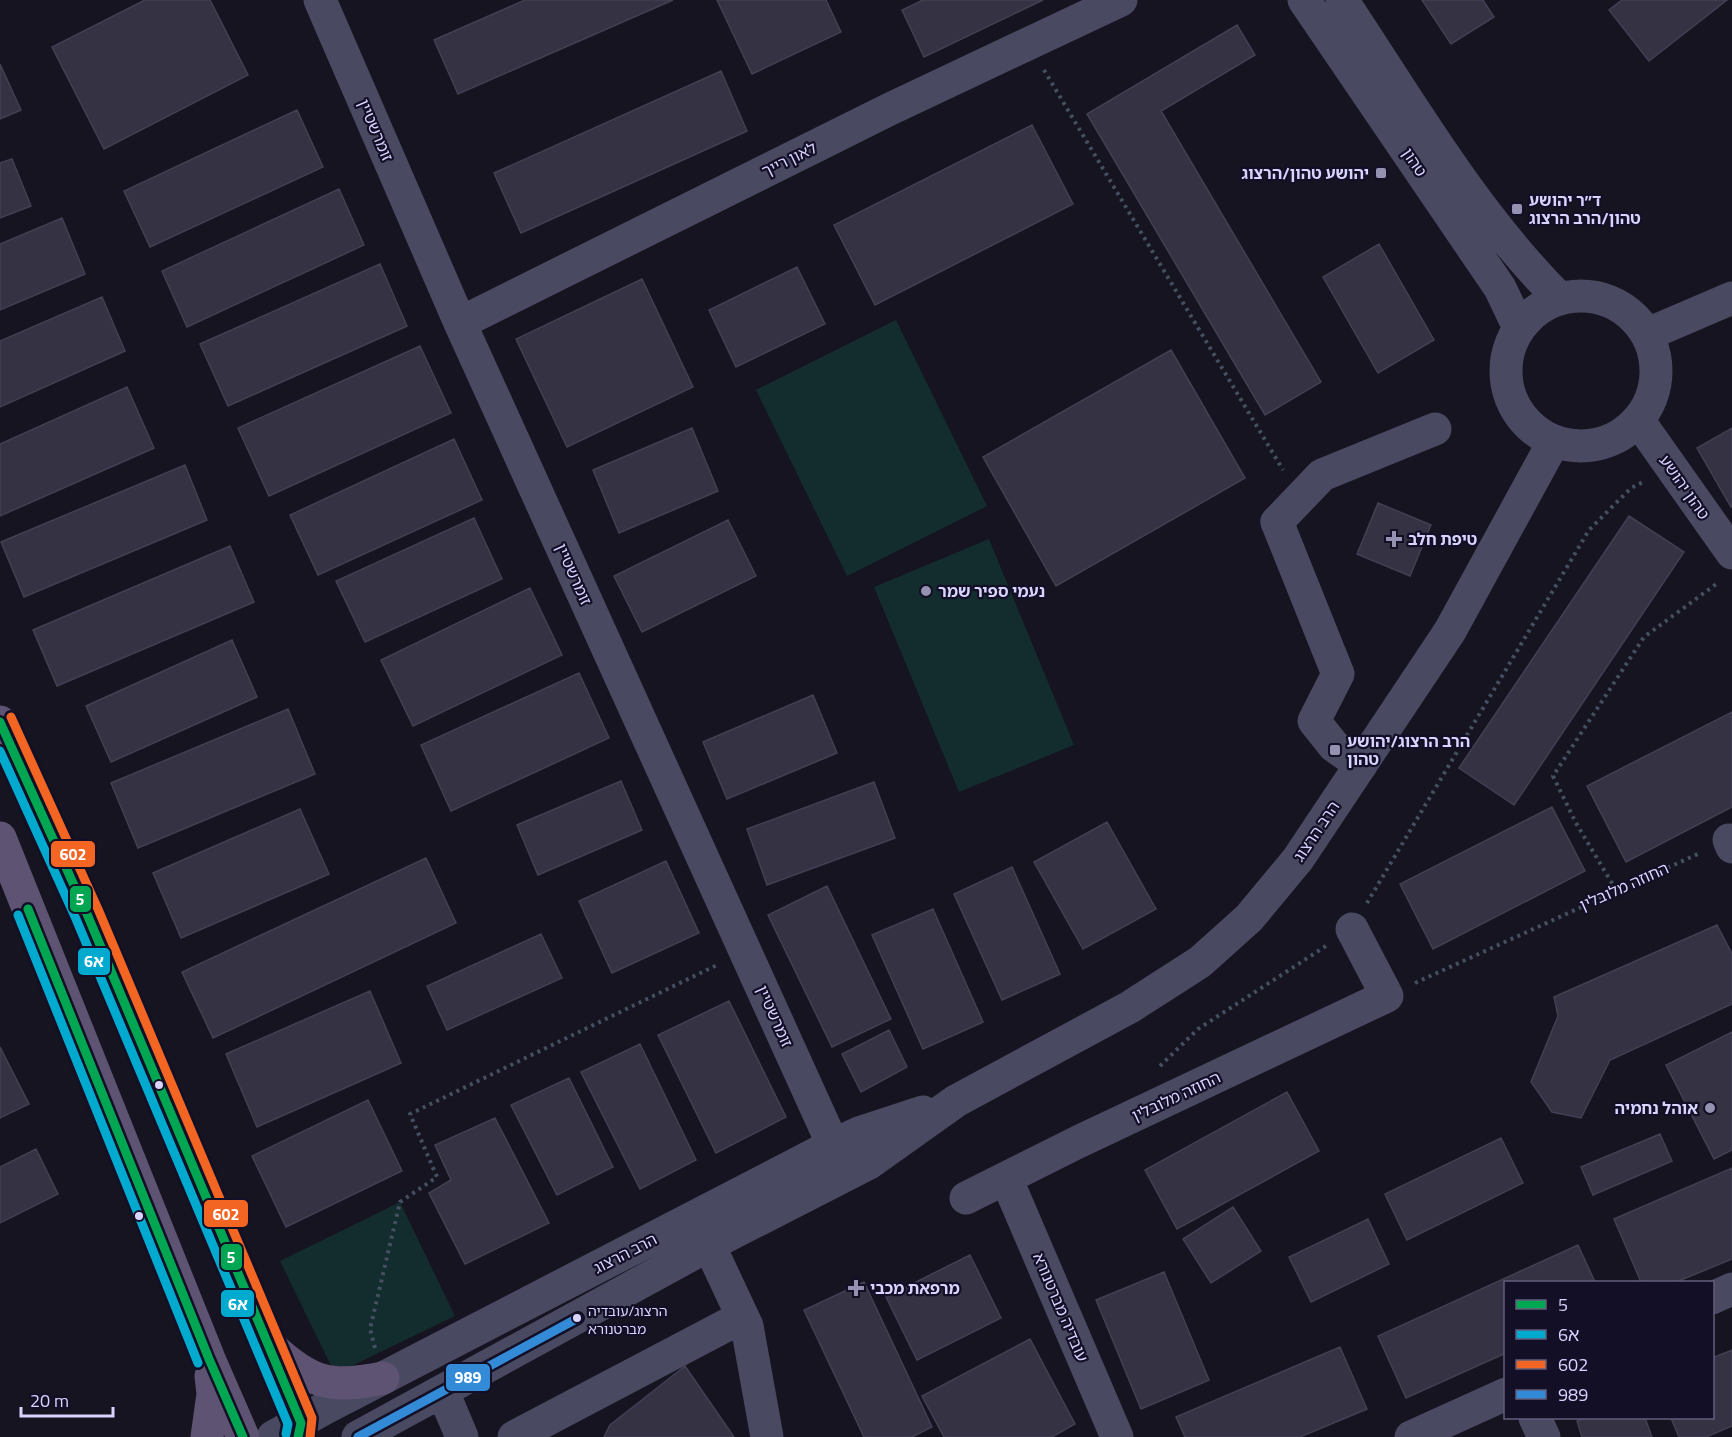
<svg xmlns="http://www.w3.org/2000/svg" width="1732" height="1437" font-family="'Titillium Web','Noto Sans Hebrew',sans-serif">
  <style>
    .green { fill: #132c2d }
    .building { fill: #343243; stroke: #433f54; stroke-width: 1.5 }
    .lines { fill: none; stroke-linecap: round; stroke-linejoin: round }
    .path { stroke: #44505f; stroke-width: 4; stroke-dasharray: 3 4.5; stroke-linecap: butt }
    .minor { stroke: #4a4962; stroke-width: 33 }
    .major { stroke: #5e5373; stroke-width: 33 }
    .bus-1-casing { stroke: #130f26; stroke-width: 14 }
    .bus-2-casing { stroke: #130f26; stroke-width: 14 }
    .bus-3-casing { stroke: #130f26; stroke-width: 14 }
    .bus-4-casing { stroke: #130f26; stroke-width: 14 }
    .bus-1 { stroke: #00a651; stroke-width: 9 }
    .bus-2 { stroke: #00a9ce; stroke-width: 9 }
    .bus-3 { stroke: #f26522; stroke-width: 9 }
    .bus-4 { stroke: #338bd7; stroke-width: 9 }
    .poi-dot { fill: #9591b1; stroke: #130f26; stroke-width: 2 }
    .bus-dot { fill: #d9d4ff; stroke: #130f26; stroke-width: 2 }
    .labels { text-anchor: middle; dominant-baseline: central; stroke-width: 4.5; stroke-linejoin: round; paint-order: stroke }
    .bus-label { font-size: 14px; fill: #d9d4ff; stroke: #130f26; text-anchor: start }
    .street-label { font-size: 16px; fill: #d9d4ff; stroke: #130f26 }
    .poi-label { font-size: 16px; font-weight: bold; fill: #d9d4ff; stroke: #130f26; text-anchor: start }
    .line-badge { stroke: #130f26; stroke-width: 2 }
    .badge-label { font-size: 16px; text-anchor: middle; font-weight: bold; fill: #fff }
  </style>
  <rect width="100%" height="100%" fill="#161421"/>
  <path class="green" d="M896 320 987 506 847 576 756 390Z
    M989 539 1074 745 959 792 874 587Z
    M400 1202 455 1316 335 1374 280 1261Z"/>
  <path class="building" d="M145 0H210L248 75 104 149 52 47Z
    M525 0H673L458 94 434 40Z
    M717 0H826L841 32 752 74Z
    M923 0H1043L924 57 902 10Z
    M1422 0H1483L1494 17 1451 44Z
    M1622 0H1727L1649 61 1609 10Z
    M1237 25 1255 55 1161 111 1321 382 1265 415 1087 114Z
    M0 64 21 110 0 119Z
    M721 71 747 131 521 233 494 173Z
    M297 110 323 167 150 247 124 191Z
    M1032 125 1073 204 875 305 834 225Z
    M12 159 31 206 0 218V163Z
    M339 189 364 245 187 327 162 271Z
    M62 218 85 274 0 310V244Z
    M1379 244 1434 340 1378 373 1323 277Z
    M380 264 407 326 228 406 200 344Z
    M797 267 825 324 736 367 709 310Z
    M642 279 693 387 567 447 516 339Z
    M102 297 125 351 0 407V341Z
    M420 346 451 413 269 496 238 428Z
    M1171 350 1245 478 1056 586 983 457Z
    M127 387 154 448 0 516V444Z
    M692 428 718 491 619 533 593 470Z
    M1732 428V506L1731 507 1697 448Z
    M454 439 482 500 318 575 290 515Z
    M185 465 207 520 24 597 1 542Z
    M1378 503 1431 525 1410 576 1357 554Z
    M1629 516 1684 552 1514 805 1459 768Z
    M474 518 502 579 365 642 336 581Z
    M728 520 756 576 642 632 614 576Z
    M230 546 254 602 57 686 33 630Z
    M530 588 562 655 413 726 381 660Z
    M232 640 257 697 111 762 86 706Z
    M579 673 609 738 451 811 421 745Z
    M813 695 837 753 727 799 703 742Z
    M288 709 315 774 138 848 111 783Z
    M1732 712V807L1626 862 1587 786Z
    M621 781 642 830 538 875 517 825Z
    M874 782 895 838 767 885 747 829Z
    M1552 807 1585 871 1433 949 1400 884Z
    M300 809 329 874 181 938 153 873Z
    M1107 822 1156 909 1083 949 1034 862Z
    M426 858 456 923 213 1038 182 972Z
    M666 861 699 933 612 973 579 901Z
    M1012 867 1060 974 1002 1000 954 894Z
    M827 886 891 1019 832 1047 768 915Z
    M933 909 983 1022 923 1049 872 935Z
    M1717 925 1732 954V1004L1610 1060 1581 1118 1552 1112 1531 1082 1558 1016 1554 997Z
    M541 934 562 978 447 1030 427 986Z
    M370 991 401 1063 257 1127 226 1054Z
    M729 1001 786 1117 716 1153 658 1035Z
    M889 1030 907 1067 861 1092 842 1054Z
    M1732 1032V1150L1714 1159 1666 1065Z
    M640 1044 696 1160 640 1189 581 1072Z
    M0 1047 29 1104 0 1118Z
    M569 1078 613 1167 557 1195 511 1105Z
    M1287 1092 1319 1151 1177 1229 1145 1170Z
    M368 1100 402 1171 286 1227 252 1156Z
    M495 1118 549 1223 465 1264 429 1193 451 1180 435 1145Z
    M1660 1134 1672 1161 1593 1195 1581 1167Z
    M1501 1138 1523 1183 1407 1240 1385 1194Z
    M36 1149 58 1194 0 1223V1167Z
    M1732 1168V1259L1676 1282H1641L1614 1219Z
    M1233 1207 1261 1251 1211 1283 1183 1239Z
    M1368 1219 1389 1264 1311 1302 1289 1257Z
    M1578 1245 1595 1282H1506V1353L1406 1398 1378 1336Z
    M970 1255 1001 1318 917 1360 886 1297Z
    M1164 1272 1209 1380 1141 1409 1096 1300Z
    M864 1282 932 1427 912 1437H864L804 1310Z
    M1030 1339 1075 1424 1052 1437H944L922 1396Z
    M1340 1347 1367 1409 1300 1437H1185L1176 1417Z
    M1732 1350V1426L1706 1437H1679L1671 1418H1712V1358Z
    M685 1366 734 1437H604L610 1425Z
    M1586 1418H1645L1652 1437H1582L1577 1421Z"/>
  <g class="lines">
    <path class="path" d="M1044 70 1283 470
      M1616 890 1576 823 1553 776 1644 637 1719 582
      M1367 903 1589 530 1631 488 1645 481
      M1415 983 1700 853
      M1160 1066 1198 1029 1326 946
      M375 1348 370 1329 400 1202 437 1177 410 1114 717 965"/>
    <path class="minor" d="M320 0 460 323 833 1145
      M1304 0 1500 288 1519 328
      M1342 0C1410 102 1473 212 1560 299
      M1506 371a75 75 0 1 1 150 0a75 75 0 1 1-150 0Z
      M460 323 890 109 1121 0
      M1648 334 1732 298
      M1638 420 1732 553
      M1361 765 1334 746 1314 721 1338 674 1277 522 1322 475 1435 429
      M1729 840 1732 847
      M1006 1178 1117 1437
      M966 1198 1078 1142 1387 996 1352 929
      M709 1245 747 1326 767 1437
      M1712 1298 1732 1289
      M443 1392 462 1437
      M1535 1418 1544 1437
      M273 1437 327 1407 833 1145 859 1133 923 1112
      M358 1437 709 1245 869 1163 956 1101 1130 1007 1200 962 1249 918 1298 859 1450 631 1554 441
      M514 1437 742 1317
      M1411 1437 1506 1394"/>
    <path class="major" d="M0 722 87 914 301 1423 298 1437
      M0 838 209 1359 243 1437
      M271 1347C310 1383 330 1389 383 1378
      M207 1437 213 1394 211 1376"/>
    <defs>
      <path id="bus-1" d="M0 722 87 914 301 1423 298 1437
        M28 909 209 1359 243 1437"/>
      <path id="bus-2" d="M0 751 76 919 288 1424 286 1434
        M18 915 198 1363"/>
      <path id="bus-3" d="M11 717 98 909 312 1418 310 1437"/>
      <path id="bus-4" d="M358 1437 578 1318"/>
    </defs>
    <use href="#bus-1" class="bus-1-casing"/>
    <use href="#bus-2" class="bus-2-casing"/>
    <use href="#bus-3" class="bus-3-casing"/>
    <use href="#bus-4" class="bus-4-casing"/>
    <use href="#bus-1" class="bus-1"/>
    <use href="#bus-2" class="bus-2"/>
    <use href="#bus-3" class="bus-3"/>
    <use href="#bus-4" class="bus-4"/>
  </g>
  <g class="poi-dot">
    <rect x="1375" y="167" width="12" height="12" rx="3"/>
    <rect x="1511" y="203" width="12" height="12" rx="3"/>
    <path d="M1391 530h6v6h6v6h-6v6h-6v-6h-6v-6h6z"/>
    <circle cx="926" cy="591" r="6"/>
    <rect x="1329" y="744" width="12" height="12" rx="3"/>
    <circle cx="1710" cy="1108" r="6"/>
    <path d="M853 1279h6v6h6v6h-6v6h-6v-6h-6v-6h6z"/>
  </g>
  <g class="bus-dot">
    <circle cx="159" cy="1085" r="5"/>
    <circle cx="139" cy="1216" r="5"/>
    <circle cx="577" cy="1318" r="5"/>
  </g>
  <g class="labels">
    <g class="bus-label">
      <text x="588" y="1310">הרצוג/עובדיה<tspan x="588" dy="18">מברטנורא</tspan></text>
    </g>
    <g class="street-label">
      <text transform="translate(376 130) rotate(67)">זומרשטיין</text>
      <text transform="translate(789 159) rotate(-26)">לאון רייך</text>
      <text transform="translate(1415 162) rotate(56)">טהון</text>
      <text transform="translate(1685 487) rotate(55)">טהון יהושע</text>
      <text transform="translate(574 574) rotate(66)">זומרשטיין</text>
      <text transform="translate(1316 831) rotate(-56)">הרב הרצוג</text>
      <text transform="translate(1624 886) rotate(-24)">החוזה מלובלין</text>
      <text transform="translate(775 1016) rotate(66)">זומרשטיין</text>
      <text transform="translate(1176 1096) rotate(-25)">החוזה מלובלין</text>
      <text transform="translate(625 1253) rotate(-27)">הרב הרצוג</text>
      <text transform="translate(1061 1307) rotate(67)">עובדיה מברטנורא</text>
    </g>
    <g class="poi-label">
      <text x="1369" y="173" text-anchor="end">יהושע טהון/הרצוג</text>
      <text x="1529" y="200">ד״ר יהושע<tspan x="1529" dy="18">טהון/הרב הרצוג</tspan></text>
      <text x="1408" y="539">טיפת חלב</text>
      <text x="938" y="591">נעמי ספיר שמר</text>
      <text x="1347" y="741">הרב הרצוג/יהושע<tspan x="1347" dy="18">טהון</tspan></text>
      <text x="1698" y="1108" text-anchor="end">אוהל נחמיה</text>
      <text x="870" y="1288">מרפאת מכבי</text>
    </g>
  </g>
  <g class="line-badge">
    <rect x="50" y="840" width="46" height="28" rx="6" fill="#f26522"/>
    <rect x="69" y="885" width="23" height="28" rx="6" fill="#00a651"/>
    <rect x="77" y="947" width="34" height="29" rx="6" fill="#00a9ce"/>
    <rect x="203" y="1199" width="46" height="29" rx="6" fill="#f26522"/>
    <rect x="220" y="1243" width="23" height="28" rx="6" fill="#00a651"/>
    <rect x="220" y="1289" width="35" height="29" rx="6" fill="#00a9ce"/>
    <rect x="445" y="1363" width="46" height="29" rx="6" fill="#338bd7"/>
  </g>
  <g class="badge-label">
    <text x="73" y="860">602</text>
    <text x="80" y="905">5</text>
    <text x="94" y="967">6א</text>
    <text x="226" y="1220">602</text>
    <text x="231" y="1263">5</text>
    <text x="238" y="1310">6א</text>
    <text x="468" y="1383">989</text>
  </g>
  <rect x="1504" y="1281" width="210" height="138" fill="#130f26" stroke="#625e7d" stroke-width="1.5"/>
  <rect x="1516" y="1300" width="30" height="9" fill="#00a651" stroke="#625e7d" stroke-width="1.5"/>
  <text x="1558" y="1311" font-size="18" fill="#d9d4ff">5</text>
  <rect x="1516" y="1330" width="30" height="9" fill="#00a9ce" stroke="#625e7d" stroke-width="1.5"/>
  <text x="1558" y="1341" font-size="18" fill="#d9d4ff">6א</text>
  <rect x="1516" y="1360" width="30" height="9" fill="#f26522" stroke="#625e7d" stroke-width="1.5"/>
  <text x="1558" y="1371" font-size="18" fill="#d9d4ff">602</text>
  <rect x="1516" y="1390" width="30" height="9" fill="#338bd7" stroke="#625e7d" stroke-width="1.5"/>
  <text x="1558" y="1401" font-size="18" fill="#d9d4ff">989</text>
  <path d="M21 1407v9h92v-9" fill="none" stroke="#d9d4ff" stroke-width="3"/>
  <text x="30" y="1407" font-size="18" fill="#d9d4ff" stroke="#130f26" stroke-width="4.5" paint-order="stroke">20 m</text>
</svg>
